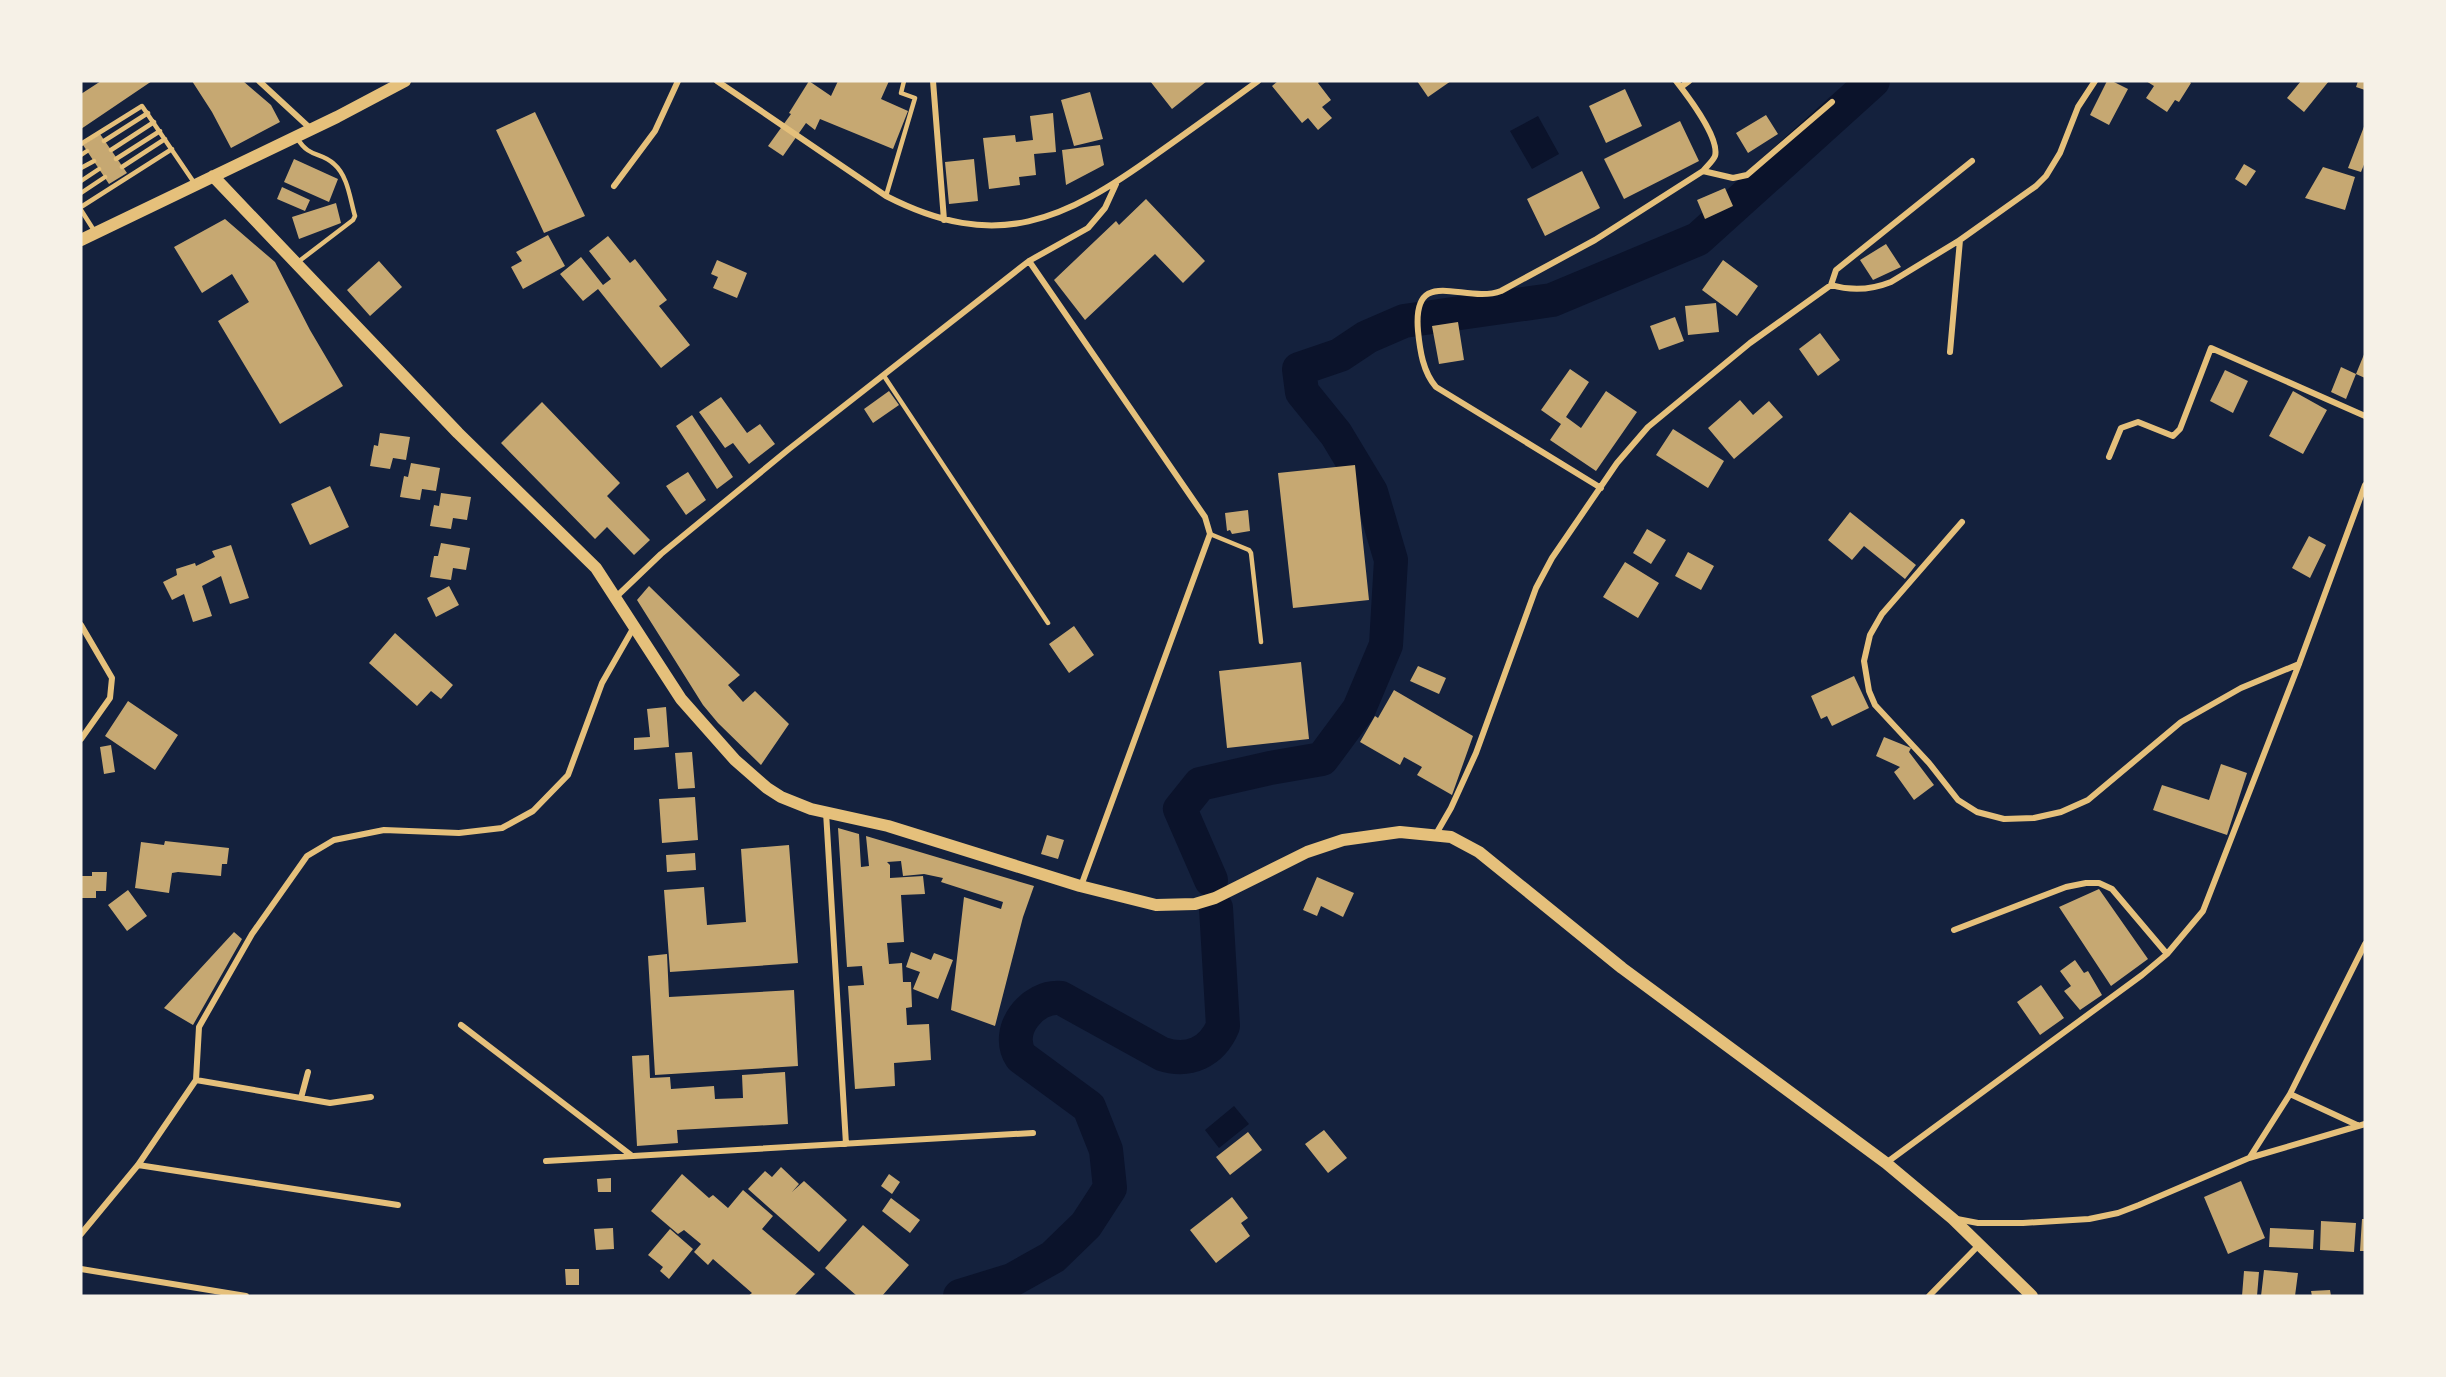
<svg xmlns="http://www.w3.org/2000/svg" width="2446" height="1377" font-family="'Sofia Sans Condensed',sans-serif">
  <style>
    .water { fill: #0b132b }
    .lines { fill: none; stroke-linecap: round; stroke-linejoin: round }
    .river { stroke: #0b132b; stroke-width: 34 }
    .building { fill: #c6a872 }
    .service { stroke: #e5c07b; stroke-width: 4.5 }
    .minor { stroke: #e5c07b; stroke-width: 6 }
    .secondary { stroke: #e5c07b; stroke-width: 12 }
  </style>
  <rect width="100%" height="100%" fill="#14213d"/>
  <path class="water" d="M1538 116 1559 154 1532 169 1510 131Z
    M1234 1106 1249 1124 1219 1148 1205 1130Z"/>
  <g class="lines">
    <path class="river" d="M1211 880 1180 809 1200 784 1270 768 1322 759 1359 709 1386 645 1391 560 1371 492 1336 434 1302 392 1299 369 1340 355 1367 337 1404 321 1552 300 1698 239 1873 81
      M960 1296 1012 1280 1053 1257 1086 1225 1110 1188 1106 1150 1089 1107 1021 1057C1004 1031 1032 995 1061 998L1162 1054C1189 1063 1212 1052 1223 1026L1216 908"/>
  </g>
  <path class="building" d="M101 81H152L81 129V94Z
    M192 81H243L271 105 280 122 231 148 212 112Z
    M809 81 831 96 838 81H889L881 99 908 111 893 149 820 119 815 130 806 123 783 156 768 146 791 114 789 113Z
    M1150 81H1207L1172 109Z
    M1278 81H1320L1318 83 1331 100 1322 107 1332 118 1318 130 1308 118 1302 123 1272 86Z
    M1417 81H1451L1428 97Z
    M2107 81H2112L2128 89 2109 125 2090 115Z
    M2146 81H2189L2191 83 2179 102 2175 100 2167 112 2146 98 2154 86Z
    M2301 81H2329L2304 112 2287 98Z
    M2358 81H2365V90L2356 87Z
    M1625 89 1642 126 1606 143 1589 106Z
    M1090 92 1103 139 1074 146 1061 100Z
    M535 112 585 216 544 233 496 130Z
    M1053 113 1056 152 1034 154 1036 175 1019 177 1020 185 989 189 983 138 1015 135 1016 142 1033 140 1030 116Z
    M1766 115 1778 134 1748 153 1736 133Z
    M1680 121 1699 161 1624 199 1604 159Z
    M2365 124V162L2361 172 2348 168Z
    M100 134 127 173 109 184 83 145Z
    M1100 145 1104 165 1066 185 1062 150Z
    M294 159 338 179 329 202 284 182Z
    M974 159 978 201 949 204 945 162Z
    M2244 164 2256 171 2246 186 2235 179Z
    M2323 167 2355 177 2345 210 2305 198Z
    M1582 171 1600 208 1545 236 1527 199Z
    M282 187 310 200 305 211 277 199Z
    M1725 188 1733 206 1705 219 1697 200Z
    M1146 199 1205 261 1183 283 1155 254 1085 320 1054 280 1116 221 1119 225Z
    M336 203 341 223 299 239 292 217Z
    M225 219 275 262 310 330 343 386 280 424 218 321 249 302 232 274 202 293 174 247Z
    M548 235 565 266 523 289 511 267 522 261 516 252Z
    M608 236 630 263 635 259 667 300 659 306 690 345 661 368 598 289 583 301 560 274 581 257 603 285 611 279 589 251Z
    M1886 244 1901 267 1873 280 1860 260Z
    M717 260 747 273 737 298 713 288 718 277 711 274Z
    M1723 260 1758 286 1737 316 1702 290Z
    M379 261 402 287 370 316 347 290Z
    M1716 303 1719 332 1688 335 1685 306Z
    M1675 317 1684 341 1659 350 1650 326Z
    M1458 322 1464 360 1439 364 1432 326Z
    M1820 333 1840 360 1818 376 1799 349Z
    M2365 352V378L2356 374Z
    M2341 367 2356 374 2346 399 2331 392Z
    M1570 369 1589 382 1566 417 1581 428 1606 391 1637 412 1596 471 1550 440 1561 424 1541 410Z
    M2225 370 2248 381 2233 413 2210 401Z
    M889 391 899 405 873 423 864 409Z
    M2293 391 2327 410 2303 454 2269 436Z
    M721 397 747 433 760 424 775 444 749 464 733 443 725 448 699 412Z
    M1740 400 1753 415 1769 401 1783 417 1734 459 1708 428Z
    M542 402 620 483 607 496 650 540 634 555 607 527 595 539 501 443Z
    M692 415 733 477 717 489 676 426Z
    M1673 429 1724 461 1708 488 1656 455Z
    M380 433 410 437 406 460 393 458 390 469 370 466 374 445 378 446Z
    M411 463 440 468 436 491 422 489 420 500 400 497 404 476 408 477Z
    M1355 465 1369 600 1293 608 1278 473Z
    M688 472 706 500 686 515 666 486Z
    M330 486 349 527 310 545 291 504Z
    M441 493 471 497 467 520 453 518 451 529 430 526 434 505 439 506Z
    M1248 510 1250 531 1232 534 1230 530 1227 531 1225 513Z
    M1850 512 1916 565 1905 579 1864 546 1852 560 1828 540Z
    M1647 529 1666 540 1651 564 1633 553Z
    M2309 536 2326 545 2310 578 2292 568Z
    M441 543 470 548 466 570 453 568 451 580 430 577 434 556H438Z
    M231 545 249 598 230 604 221 576 202 586 212 616 193 622 184 594 172 600 163 582 177 575 176 569 195 563 196 566 215 557 212 551Z
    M1688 552 1714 566 1701 590 1675 576Z
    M1625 562 1659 583 1638 618 1603 597Z
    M449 586 459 605 436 617 427 598Z
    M649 586 740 675 728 685 743 702 755 691 789 724 761 765 718 723 703 705 666 646 637 600Z
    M1074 626 1094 655 1069 673 1049 644Z
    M395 633 453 685 441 699 431 691 417 706 369 663Z
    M1301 662 1309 739 1227 748 1219 671Z
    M1418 666 1446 678 1439 694 1410 681Z
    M1854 676 1869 708 1832 726 1827 716 1821 719 1811 696Z
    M1394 690 1473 736 1452 795 1417 775 1422 767 1404 757 1400 765 1360 742 1375 716 1378 718Z
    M128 701 178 735 155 770 105 736Z
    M666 707 669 747 634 750V738L650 737 647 709Z
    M1884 737 1911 748 1909 752 1934 785 1914 800 1894 772 1900 767 1876 756Z
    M111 745 115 772 104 774 100 747Z
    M692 752 695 788 678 789 675 753Z
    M2221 764 2247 773 2227 835 2153 810 2162 785 2209 800Z
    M695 797 698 840 662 843 659 799Z
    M838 828 859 834 861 867 869 866 866 836 1034 886 1023 917 995 1026 951 1010 964 897 1001 909 1003 902 941 882 943 878 924 874 903 876 901 861 887 862 890 865V878L923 876 925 894 901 895 904 942 887 943 889 964 902 963 903 982H911L912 1007 906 1008 907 1025 929 1024 931 1060 894 1063 895 1086 855 1089 848 986 864 985 862 966 847 967Z
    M1047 835 1064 840 1058 859 1041 854Z
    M165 841 229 848 227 864H222L221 876 178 872 172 873 169 893 135 888 141 842 164 845Z
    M789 845 798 963 670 972 664 890 704 887 707 925 746 922 741 849Z
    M695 853 696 870 667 872 666 855Z
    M92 872H107L106 891H96V898H81V876H92Z
    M1317 877 1354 893 1343 917 1321 906 1317 916 1303 910Z
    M2099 889 2148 959 2111 986 2059 907Z
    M128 890 147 916 127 931 108 905Z
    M234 932 242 939 193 1025 164 1008Z
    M911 952 931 960 934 953 953 960 938 999 913 989 920 972 906 967Z
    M667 954 669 997 794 990 798 1066 655 1075 648 956Z
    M2075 960 2084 973 2088 971 2102 995 2080 1010 2064 991 2071 986 2060 971Z
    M2041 985 2064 1018 2040 1035 2017 1002Z
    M649 1055 650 1078 670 1077 671 1089 714 1086 715 1099 743 1098 742 1075 785 1072 788 1124 677 1130 678 1143 637 1146 632 1056Z
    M1324 1130 1347 1158 1328 1173 1305 1144Z
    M1248 1132 1262 1150 1230 1175 1216 1157Z
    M781 1167 799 1184 792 1192 804 1181 847 1220 819 1252 748 1189 765 1171 772 1177Z
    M682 1174 709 1198 713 1195 728 1208 743 1190 773 1216 762 1229 815 1274 794 1296H748L752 1293 713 1259 708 1265 694 1252 701 1244 684 1230 678 1234 651 1211Z
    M889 1174 900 1182 892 1194 881 1186Z
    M611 1178V1192H598L597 1179Z
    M2241 1181 2265 1238 2228 1254 2204 1197Z
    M1232 1197 1248 1218 1241 1223 1250 1236 1216 1263 1190 1230Z
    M891 1198 920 1220 910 1233 882 1211Z
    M2362 1219H2365V1251H2360Z
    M2321 1221 2356 1223 2354 1252 2320 1250Z
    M863 1225 909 1265 882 1296H857L825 1268Z
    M613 1228 614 1249 596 1250 594 1229Z
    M2270 1228 2314 1230 2313 1249 2269 1247Z
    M670 1229 693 1249 669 1279 660 1271 663 1267 648 1255Z
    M565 1269H579V1285H566Z
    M2264 1270 2298 1273 2295 1296H2261Z
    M2244 1271 2259 1272 2257 1296H2242Z
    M2330 1290 2331 1296H2312L2311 1291Z"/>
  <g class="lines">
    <path class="service" d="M297 138C310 159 320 151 334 164 348 176 350 199 355 216L353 220 298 262
      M104 141 148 113
      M81 144 142 106 195 184
      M111 150 154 122
      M81 155 87 151
      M116 159 160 131
      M122 167 165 139
      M81 168 94 161
      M81 181 99 169
      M81 193 105 177
      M886 196 915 98 901 93 904 81
      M81 207 172 149
      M81 210 95 232
      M884 376 1048 623
      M1210 534 1249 550 1251 553 1261 642"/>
    <path class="minor" d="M259 81 311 129
      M717 81 886 196C997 253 1064 221 1158 153 1192 129 1225 105 1258 81
      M933 81 944 220
      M1681 87 1689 81
      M1703 171 1733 178 1747 175 1832 102
      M614 186 655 131 678 81
      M1029 261 1205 517 1210 534 1081 886
      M1831 285 1836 270 1972 161
      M1950 352 1960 240
      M2109 457 2121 428 2138 422 2173 436 2180 429 2211 348 2365 416
      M1601 488 1436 387C1423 372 1420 351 1418 331 1412 263 1465 305 1501 291L1595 240 1703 171C1707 166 1713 161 1715 156 1720 138 1687 95 1676 81
      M1962 522 1882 614 1870 635 1864 661 1869 691 1875 705 1929 763 1958 800 1977 812 2004 819 2034 818 2061 812 2088 800 2181 722 2241 688 2299 664
      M616 597 661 554 789 449 1029 261 1088 228 1105 208 1116 184
      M81 625 112 678 110 698 81 739
      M826 812 846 1144
      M1436 834 1451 808 1476 753 1536 588 1552 558 1617 463 1648 427 1750 343 1831 285C1851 291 1871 290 1891 282L1960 240 2036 186 2046 176 2060 153 2078 107 2095 81
      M1954 930 2066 887 2086 883H2099L2112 889 2167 954
      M461 1025 632 1156
      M196 1080 330 1103 371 1097
      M2290 1094 2357 1125
      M301 1098 308 1072
      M2250 1157 2290 1094 2365 944
      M546 1161 1033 1133
      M1886 1163 2142 975 2167 954 2203 911 2299 664 2365 485
      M138 1165 398 1205
      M1957 1219 1978 1223H2023L2089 1219 2118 1213 2139 1205 2249 1158 2365 1124
      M81 1234 138 1165 196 1080 199 1027 252 934 307 856 334 840 384 830 459 833 502 828 533 811 568 775 602 683 634 627
      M81 1269 246 1296
      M1929 1296 1979 1245"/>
    <path class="secondary" d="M213 176 458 433 596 568 681 699 735 760 767 788 781 797 811 809 888 826 1080 886 1156 905 1195 904 1215 898 1307 852 1343 840 1400 832 1451 837 1479 852 1622 968 1886 1163 1953 1219 2032 1296
      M81 240 337 117 405 81"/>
  </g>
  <rect width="2446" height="1377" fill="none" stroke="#f6f1e7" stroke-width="165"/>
</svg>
